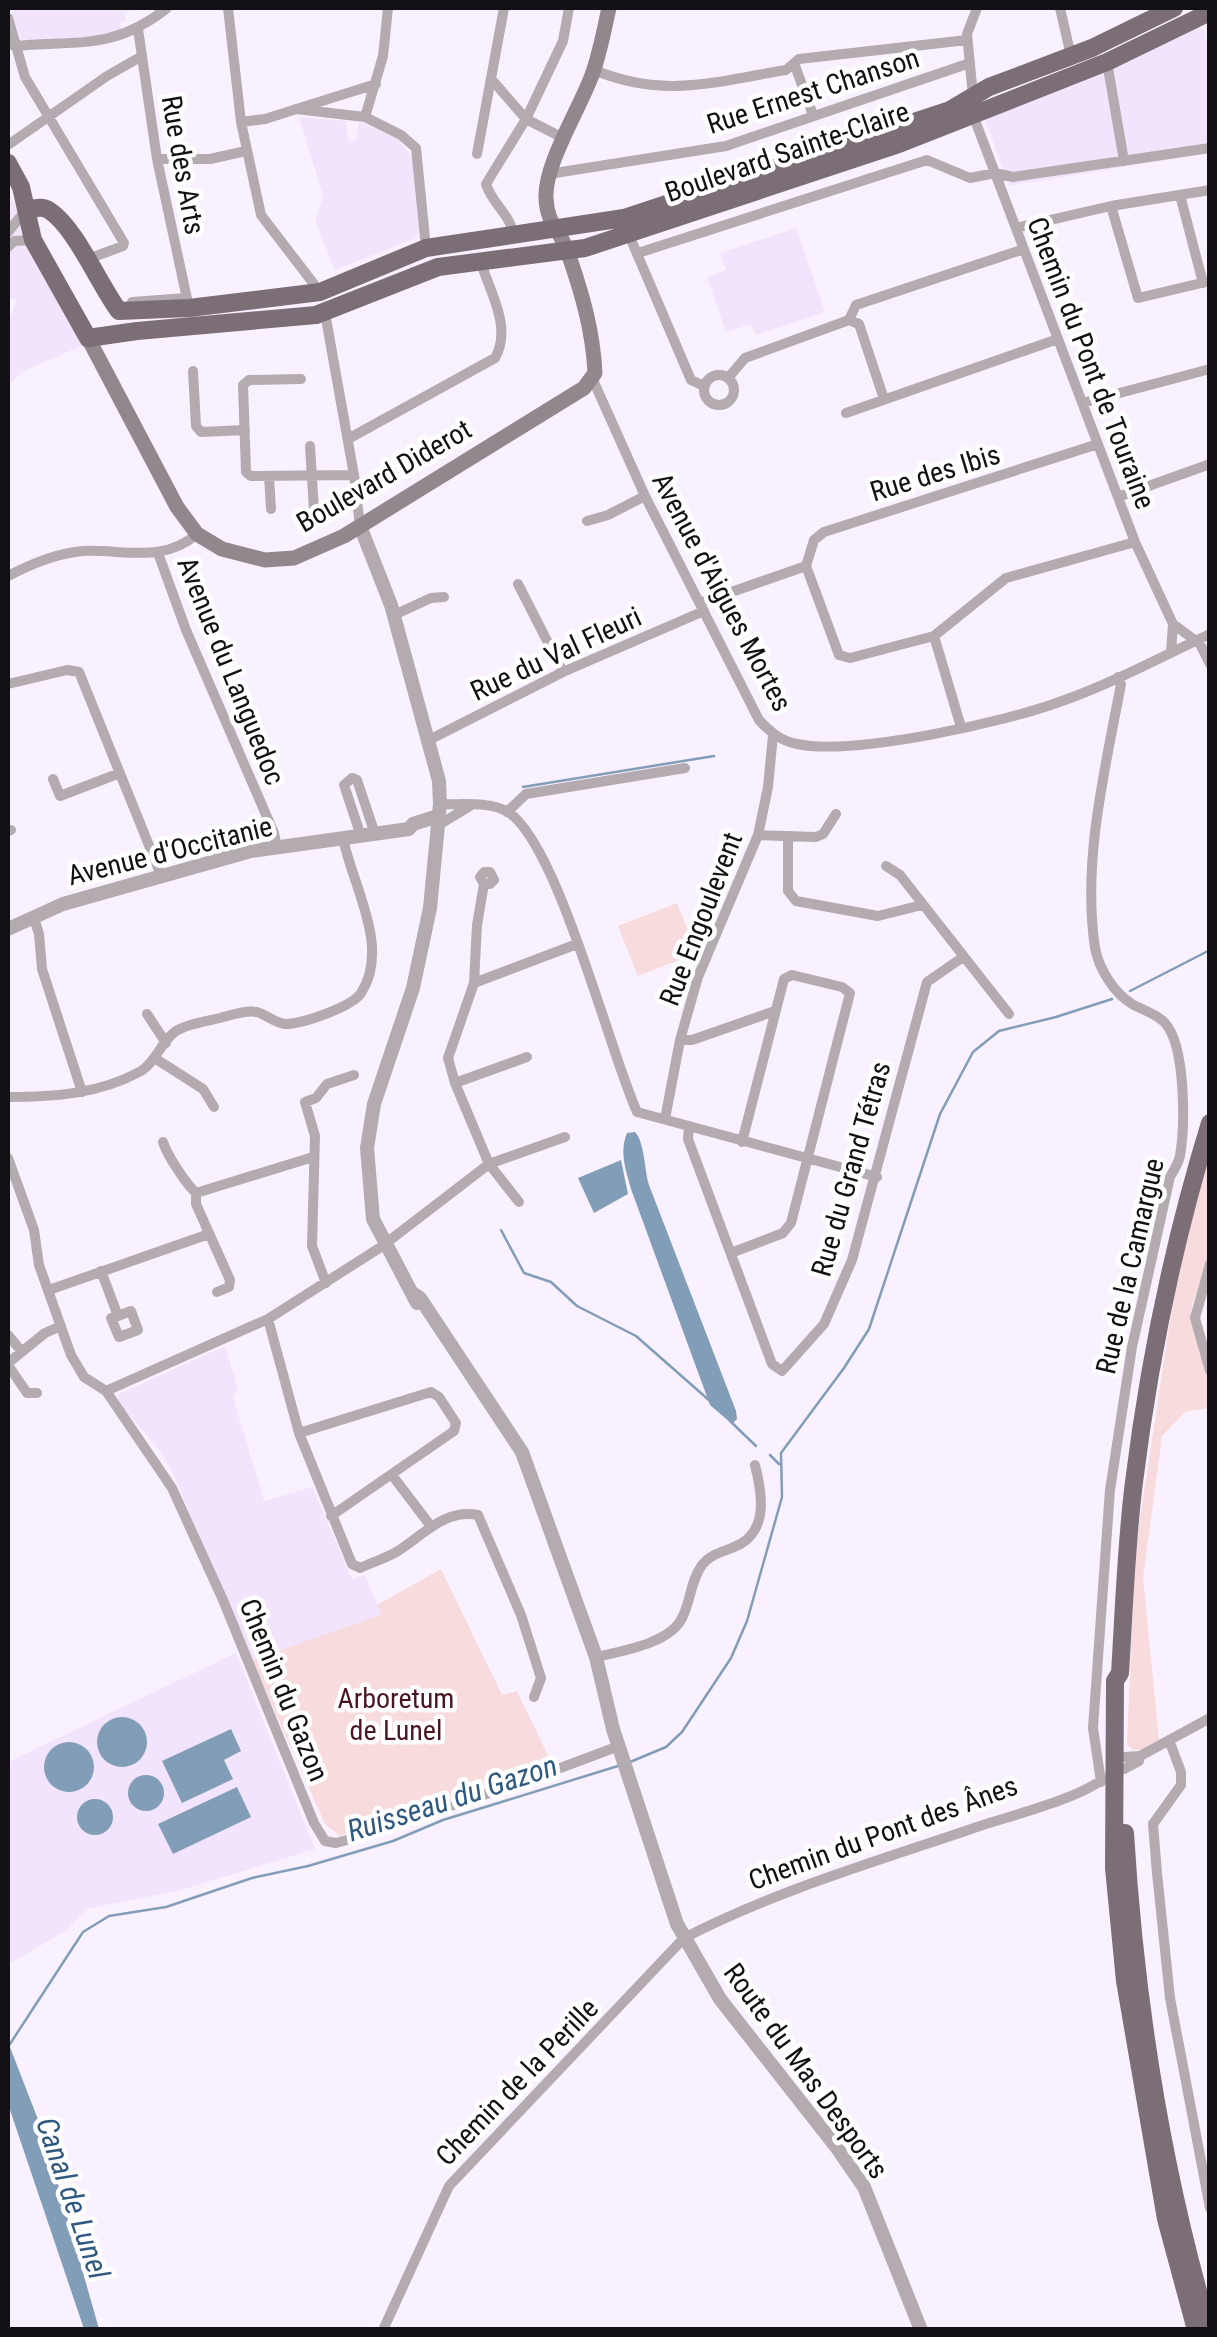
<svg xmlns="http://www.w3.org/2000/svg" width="1217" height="2337" font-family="'Roboto Condensed',sans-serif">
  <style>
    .built { fill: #f1e4fc }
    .green { fill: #f8dbdd }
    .water { fill: #829db7 }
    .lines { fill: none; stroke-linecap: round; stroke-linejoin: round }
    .stream { stroke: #829db7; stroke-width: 2.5 }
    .minor { stroke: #b3abaf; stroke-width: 10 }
    .tertiary { stroke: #b3abaf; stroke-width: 14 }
    .secondary { stroke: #93878e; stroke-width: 15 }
    .primary { stroke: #7c6e76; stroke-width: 18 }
    .labels { text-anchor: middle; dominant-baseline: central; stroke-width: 9; stroke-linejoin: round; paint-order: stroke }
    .street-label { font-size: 28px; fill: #120f15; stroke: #fff }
    .park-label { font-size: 28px; fill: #491520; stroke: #fff }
    .water-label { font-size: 30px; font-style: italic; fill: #305980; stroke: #fff }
  </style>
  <rect width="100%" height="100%" fill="#f9f1ff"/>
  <path class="built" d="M14 8H138L124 13 126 21 120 23 123 31 102 39 22 41 11 20Z
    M1196 26 1204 30 1210 59 1209 153 1009 186 985 119 1099 75Z
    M299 117 346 121 348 141 356 140 359 122 398 139 412 157 419 231 416 238 335 270 315 221 323 196Z
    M8 190 13 202 41 227 37 257 84 345 23 371 8 385V324L17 299 8 298Z
    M796 228 825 312 756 335 751 324 726 332 707 277 726 270 720 253Z
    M225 1346 238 1389 233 1397 264 1501 312 1487 352 1579 365 1575 382 1615 252 1660 172 1471 157 1447 118 1402 119 1394Z
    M236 1653 315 1849 178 1891 89 1908 65 1931 11 1963 8 1956V1762Z"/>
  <path class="green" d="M677 903 697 953 638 976 618 926Z
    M1209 1154V1256L1192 1305V1317L1209 1378V1408L1185 1412 1162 1436 1143 1578 1159 1740 1140 1750H1133L1127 1744 1135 1552 1170 1320 1194 1199Z
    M441 1569 502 1695 517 1691 553 1766 340 1836 325 1824 252 1660 381 1615 377 1605Z"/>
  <path class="water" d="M635 1132C645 1143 644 1169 649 1185L736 1411 737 1419 732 1424 710 1405 631 1189C626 1170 619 1153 627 1133Z
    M621 1160 628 1194 594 1213 578 1178Z
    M97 1742a25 25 0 1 1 50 0a25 25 0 1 1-50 0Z
    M231 1729 241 1751 224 1760 233 1779 182 1803 162 1761Z
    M44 1767a25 25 0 1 1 50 0a25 25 0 1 1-50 0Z
    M128 1793a18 18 0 1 1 36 0a18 18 0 1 1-36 0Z
    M237 1787 251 1817 173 1854 158 1824Z
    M77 1817a18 18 0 1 1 36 0a18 18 0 1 1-36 0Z
    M8 2042 44 2135 99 2329H84L8 2104Z"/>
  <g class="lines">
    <path class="stream" d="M523 787 714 756
      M1130 991 1210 950
      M501 1230 524 1273 551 1282 577 1306 636 1336 710 1401
      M730 1421 756 1446
      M770 1455 779 1464
      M630 1762 666 1747 682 1732 731 1658 747 1621 782 1497 781 1453 844 1368 869 1329 940 1114 973 1052 999 1031 1056 1017 1112 999
      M8 2047 83 1932 109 1916 166 1907 252 1878 308 1866 393 1841 443 1820 618 1766"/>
    <path class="minor" d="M228 8 241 122 261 215 320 292
      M1060 8 1071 56
      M8 18 25 77 124 243 123 246 88 259
      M138 29 157 159 189 308
      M14 46C78 40 113 51 167 8
      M1107 62 1124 161
      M794 63 813 115
      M594 70C665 99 713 82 786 70L799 59 967 40
      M493 81 526 119 565 139
      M973 96 967 34 977 8
      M296 109 365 117 401 135 416 148 426 248
      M973 115 1135 542 1173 624 1200 644 1210 664
      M365 117 383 56 388 8
      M241 122 265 119 376 84
      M8 145 107 76 142 56
      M477 154 504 8
      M157 159H210L246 151
      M550 171 555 173 726 146 970 63
      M1180 195 1203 283
      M1111 206 1138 298 1210 281
      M1016 228 1111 206 1210 190
      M8 232 26 210
      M629 235 691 380 704 386
      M514 236C511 215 492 204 486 184L526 119 563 41 569 8
      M8 247 14 241 33 240
      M638 253 927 160 970 178 995 173 1013 177 1210 148
      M132 302 186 298
      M325 313 354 475 360 526
      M849 320 859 324 884 399
      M193 371 196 426 201 432 245 430
      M704 390a15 15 0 1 1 30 0a15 15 0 1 1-30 0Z
      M728 378 745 358 849 320 856 305 1024 249
      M301 379 249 380 243 385 246 472 251 476 354 475
      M593 380 645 496 759 720C770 732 781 741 797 744 854 756 1006 722 1062 701 1113 683 1161 657 1210 634
      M1082 403 1210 369
      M846 413 1058 339
      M348 439 495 358C512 328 491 294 481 263
      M310 446 314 510
      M269 476 271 509
      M1118 497 1210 464
      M587 521 608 515 645 496
      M158 553 186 630 274 833 277 848
      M806 566 814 540 824 532 1098 444
      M8 576C31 564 56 553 83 551 124 549 162 564 197 534
      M518 584 563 672
      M700 603 806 566 839 655 850 658 934 636 961 727
      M394 615 431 598 444 597
      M934 636 1006 578 1135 542
      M1171 652 1173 624
      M8 684 67 670 79 672 161 875
      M429 740 563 672 704 611
      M53 779 60 796 120 773
      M440 804C461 805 490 801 508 812 558 844 609 1050 637 1112L877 1177
      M507 812 526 794 685 768
      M437 826 470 806
      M8 831 11 830
      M758 835 816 837 823 834 836 814
      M361 836 344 785 352 778 357 780 375 834
      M788 837V891L796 901 878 916 922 905
      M886 866 900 875 1009 1014
      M34 918 39 934 42 969 82 1092
      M474 983 477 925 484 884 480 877 484 872H490L494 880 490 884H484
      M147 1014 166 1043
      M680 1040H692L775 1011
      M156 1059 203 1089 214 1107
      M455 1083 527 1057
      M8 1097C53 1097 100 1094 141 1071 157 1061 161 1041 176 1031 187 1024 207 1021 220 1018 231 1015 245 1010 257 1012 267 1015 275 1023 285 1024 302 1024 352 1007 361 993 391 947 352 885 343 838
      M665 1119 680 1040 698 977 758 835 768 787 773 735
      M689 1128 688 1139 772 1364 782 1371 824 1324 852 1260 927 982 963 957
      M163 1142C167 1155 186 1184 196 1193
      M8 1158 34 1230 39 1265 71 1355 84 1377 106 1391 172 1488 223 1600 314 1823 325 1841 336 1843 347 1840 523 1782 619 1746
      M519 1202 489 1164 455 1083 448 1058 474 983 577 944
      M731 1253 783 1233 791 1223 850 993 842 987 792 975 784 979 742 1142
      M1210 1264 1195 1318 1210 1371
      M101 1271 118 1316 111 1318 119 1337 138 1330 131 1311 118 1316
      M326 1283 312 1246 315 1136 305 1102 316 1098 327 1084 354 1075
      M49 1290 209 1234
      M217 1292 229 1287 230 1280 196 1204V1193L313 1157
      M268 1319 299 1433 352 1564 360 1568C372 1562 387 1558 398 1551 423 1535 446 1508 478 1515L521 1615 541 1678 534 1697
      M8 1335 22 1352
      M8 1363 45 1333 61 1326
      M8 1365 27 1393H37
      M106 1391 268 1319 381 1247 489 1164 565 1137
      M299 1433 431 1392 439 1397 456 1423 454 1431 331 1516
      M392 1475 430 1525
      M596 1657C623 1651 672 1643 683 1616 691 1599 691 1580 702 1565 713 1551 728 1552 742 1543 769 1526 761 1489 755 1465
      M1169 1740 1181 1772V1785L1153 1824 1157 1873 1170 1998 1210 2208
      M1124 1757 1140 1756
      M1124 1769 1139 1761 1140 1756 1210 1718
      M1101 1782 1093 1728 1110 1490 1132 1347 1170 1177C1174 1170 1178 1164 1180 1156 1185 1126 1186 1046 1165 1023 1156 1013 1142 1010 1132 1004 1114 993 1099 969 1095 948 1082 861 1105 770 1121 684L1118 677
      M383 2330 449 2186 684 1938C777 1890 881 1860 980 1826 1013 1815 1077 1799 1103 1779"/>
    <path class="tertiary" d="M360 526 391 605 439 781 440 804 430 908 413 988 374 1104 367 1148 373 1219 417 1303
      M8 929 63 904 251 851 409 829 413 824 438 816
      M414 1294 420 1298 522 1452 596 1657 613 1729 677 1924 720 1999 837 2148 864 2187 921 2330"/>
    <path class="secondary" d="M88 338 177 507 197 534 222 549 265 560 294 558 344 536 584 388 595 373C593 331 582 293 568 253 560 229 547 225 546 198 544 165 580 108 592 75 600 53 604 30 609 8"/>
    <path class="primary" d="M8 163 21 187 33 240 88 338 137 331 316 315 438 267 585 248 899 144 1107 62 1210 12
      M27 210C36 208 43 206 50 211 75 227 100 286 119 311L189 308 320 292 426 248 624 218 950 110 989 87 1092 48 1174 8
      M1125 1833C1135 1999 1162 2170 1209 2330
      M1196 2330 1166 2219 1125 1981 1114 1868 1115 1681 1120 1673C1124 1610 1126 1545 1134 1482 1149 1361 1174 1240 1210 1123"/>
  </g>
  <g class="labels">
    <g class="street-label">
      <text transform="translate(813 91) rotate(-18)">Rue Ernest Chanson</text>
      <text transform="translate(787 152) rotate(-19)">Boulevard Sainte-Claire</text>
      <text transform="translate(183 165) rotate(80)">Rue des Arts</text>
      <text transform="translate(1091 363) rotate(69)">Chemin du Pont de Touraine</text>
      <text transform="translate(935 473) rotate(-17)">Rue des Ibis</text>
      <text transform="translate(384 476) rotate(-30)">Boulevard Diderot</text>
      <text transform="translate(722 592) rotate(62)">Avenue d'Aigues Mortes</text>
      <text transform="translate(556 654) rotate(-25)">Rue du Val Fleuri</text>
      <text transform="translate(231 671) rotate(68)">Avenue du Languedoc</text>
      <text transform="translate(170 851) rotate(-14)">Avenue d'Occitanie</text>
      <text transform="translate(701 919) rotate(-69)">Rue Engoulevent</text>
      <text transform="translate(851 1169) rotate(-74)">Rue du Grand Tétras</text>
      <text transform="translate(1130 1266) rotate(-77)">Rue de la Camargue</text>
      <text transform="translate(284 1690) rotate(68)">Chemin du Gazon</text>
      <text transform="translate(883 1833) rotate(-20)">Chemin du Pont des Ânes</text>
      <text transform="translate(806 2071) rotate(54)">Route du Mas Desports</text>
      <text transform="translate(517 2082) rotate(-46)">Chemin de la Perille</text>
    </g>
    <g class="park-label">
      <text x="396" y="1698">Arboretum<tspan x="396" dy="32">de Lunel</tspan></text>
    </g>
    <g class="water-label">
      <text transform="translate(452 1798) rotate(-18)">Ruisseau du Gazon</text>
      <text transform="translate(73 2198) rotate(71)">Canal de Lunel</text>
    </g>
  </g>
  <rect width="1217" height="2337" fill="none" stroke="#120f15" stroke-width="20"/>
</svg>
